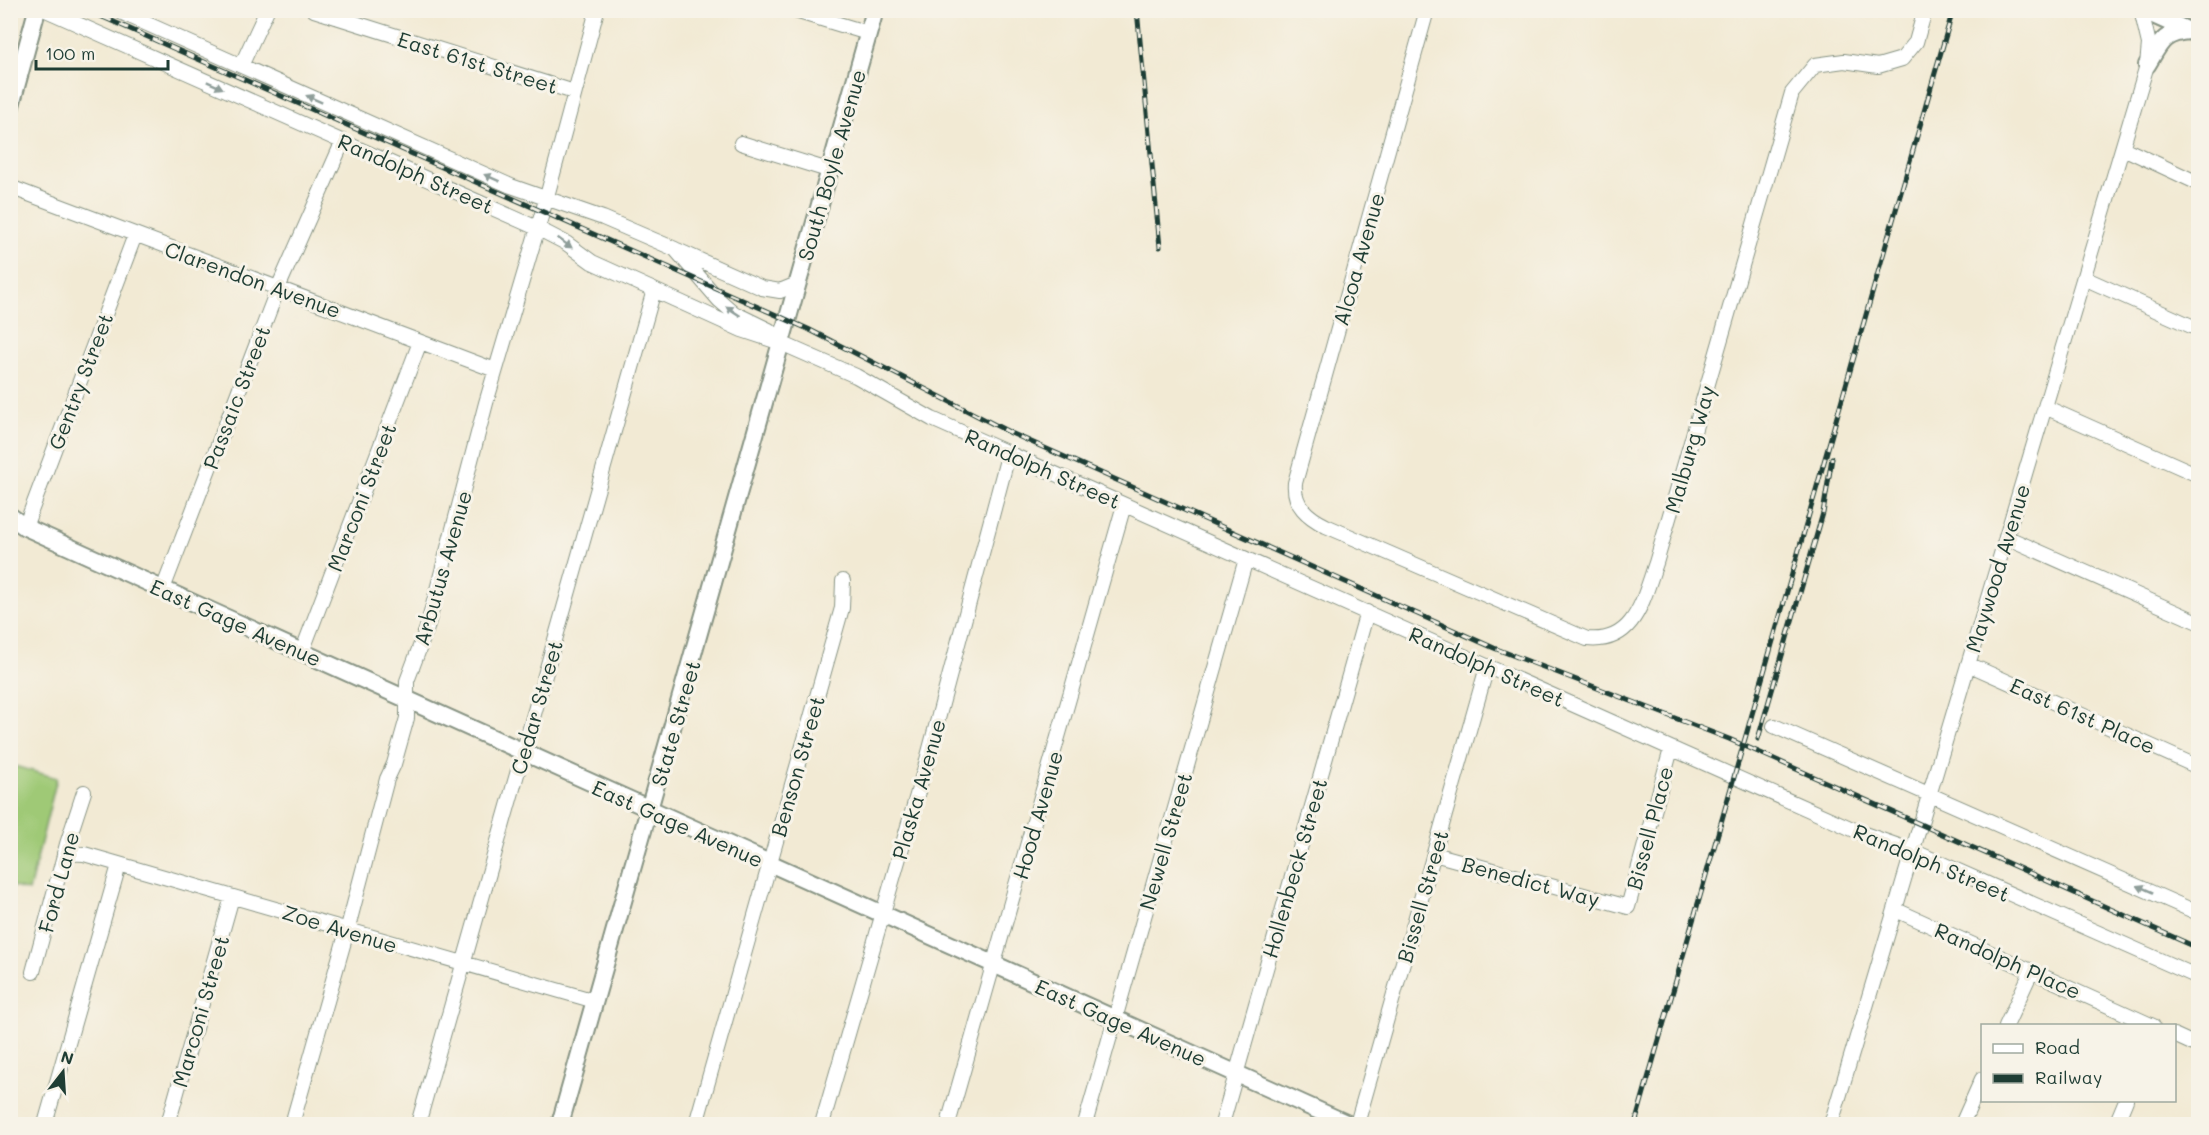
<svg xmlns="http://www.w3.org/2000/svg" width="2209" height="1135" font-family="Mali,sans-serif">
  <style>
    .green { fill: #9fc976; stroke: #5f8355; stroke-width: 1.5 }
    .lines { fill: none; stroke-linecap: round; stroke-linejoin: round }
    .minor-casing { stroke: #889484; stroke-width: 16 }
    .major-casing { stroke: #889484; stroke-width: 20 }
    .minor { stroke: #fff; stroke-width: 14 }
    .major { stroke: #fff; stroke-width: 16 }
    .rail-casing { stroke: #1f3d34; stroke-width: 5 }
    .rail { stroke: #f7f3e8; stroke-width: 3; stroke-dasharray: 9; stroke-linecap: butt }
    .oneway { fill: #8f9e9a }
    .labels { text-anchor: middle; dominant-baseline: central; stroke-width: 6; stroke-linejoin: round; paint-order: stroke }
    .street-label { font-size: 21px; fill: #1f3d34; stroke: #f7f3e8 }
  </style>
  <rect width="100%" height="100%" fill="#f7f3e8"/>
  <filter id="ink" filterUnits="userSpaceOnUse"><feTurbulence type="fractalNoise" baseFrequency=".0167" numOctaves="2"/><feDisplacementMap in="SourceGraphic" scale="12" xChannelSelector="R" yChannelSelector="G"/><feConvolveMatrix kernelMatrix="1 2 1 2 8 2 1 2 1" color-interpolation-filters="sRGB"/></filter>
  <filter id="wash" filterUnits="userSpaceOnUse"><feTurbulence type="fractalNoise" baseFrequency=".008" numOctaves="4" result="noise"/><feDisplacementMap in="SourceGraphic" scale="24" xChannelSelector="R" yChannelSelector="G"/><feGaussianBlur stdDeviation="1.35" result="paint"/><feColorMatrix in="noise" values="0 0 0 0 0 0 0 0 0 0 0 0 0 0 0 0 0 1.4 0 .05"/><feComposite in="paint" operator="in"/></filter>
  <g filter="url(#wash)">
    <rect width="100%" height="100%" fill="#f2ead4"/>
    <path class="green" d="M11 765 57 778 29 891 11 886Z"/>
  </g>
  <g filter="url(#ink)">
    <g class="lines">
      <defs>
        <path id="minor" d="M46 10 537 228 566 243 592 262 742 330 781 343 856 376 932 419 1859 832 1913 851 2198 977
          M116 10 511 186 603 218 675 249 719 300 734 313 769 330 781 343
          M314 10 574 92
          M792 10 868 33
          M1427 10 1295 483C1293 505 1308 517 1326 526L1587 639C1635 644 1643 599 1656 563L1792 93 1815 65 1844 61 1878 66 1902 59 1916 42 1925 10
          M241 66 267 10
          M741 143 828 170
          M2123 148 2198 183
          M10 187 495 370
          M677 250 762 288 780 291 797 284
          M2084 278 2198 329
          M2045 407 2198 475
          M25 527 135 235
          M2006 537 2198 622
          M163 589 278 288 343 141
          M302 652 420 342
          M1968 664 2198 767
          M1774 726 2198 913
          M64 853 84 854 595 1001
          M1434 854 1628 907 1671 749
          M1896 910 2153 1026
          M33 972 67 844 84 792
          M2006 1026 2032 970
          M2174 1035 2198 1046
          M45 1124 119 865
          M168 1124 232 897
          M292 1124 347 931 387 779 394 764 407 718V681L427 628 486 403 546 200 597 10
          M418 1124 654 290
          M696 1124 842 608 843 581
          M822 1124 926 764 1009 452
          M948 1124 1124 505
          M1085 1124 1246 559
          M1222 1124 1367 612
          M1357 1124 1487 667
          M1831 1124 2147 65 2149 44 2141 10
          M1962 1124 1982 1079
          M2116 1124 2126 1100"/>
        <path id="major" d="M2142 10 2198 35
          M2147 65C2160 44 2162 33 2189 31
          M10 109 37 10
          M10 516 25 527 1348 1124
          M560 1124C667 754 771 382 875 10"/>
      </defs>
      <use href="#minor" class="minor-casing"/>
      <use href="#major" class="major-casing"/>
      <use href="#minor" class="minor"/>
      <use href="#major" class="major"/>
      <defs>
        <path id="rail" d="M87 10 808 329 1011 433 1494 648 1729 739 2198 948
          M1137 10 1160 247
          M1758 739 1823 513 1832 458
          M1635 1124 1953 10"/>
      </defs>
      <use href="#rail" class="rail-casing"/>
      <use href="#rail" class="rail"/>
    </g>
    <defs><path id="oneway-solid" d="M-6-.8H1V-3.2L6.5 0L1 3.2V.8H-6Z" transform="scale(1.5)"/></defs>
    <g class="oneway">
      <use href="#oneway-solid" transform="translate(215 85) rotate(24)"/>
      <use href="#oneway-solid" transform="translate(314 99) rotate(-156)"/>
      <use href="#oneway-solid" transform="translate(492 178) rotate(-156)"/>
      <use href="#oneway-solid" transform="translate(565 243) rotate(35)"/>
      <use href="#oneway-solid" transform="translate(733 311) rotate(-146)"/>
      <use href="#oneway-solid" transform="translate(2145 889) rotate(-156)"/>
    </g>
  </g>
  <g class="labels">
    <g class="street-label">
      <text transform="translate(478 62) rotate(17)">East 61st Street</text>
      <text transform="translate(831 165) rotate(-74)">South Boyle Avenue</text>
      <text transform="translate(416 173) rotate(24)">Randolph Street</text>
      <text transform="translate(1358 259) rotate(-74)">Alcoa Avenue</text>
      <text transform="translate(253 279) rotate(20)">Clarendon Avenue</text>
      <text transform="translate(80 381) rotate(-69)">Gentry Street</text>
      <text transform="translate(236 397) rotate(-69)">Passaic Street</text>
      <text transform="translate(1689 449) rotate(-74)">Malburg Way</text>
      <text transform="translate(1043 468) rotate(24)">Randolph Street</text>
      <text transform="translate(361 497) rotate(-69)">Marconi Street</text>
      <text transform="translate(442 568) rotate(-74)">Arbutus Avenue</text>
      <text transform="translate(1997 568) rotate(-73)">Maywood Avenue</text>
      <text transform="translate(236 622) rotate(24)">East Gage Avenue</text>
      <text transform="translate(1487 666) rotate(24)">Randolph Street</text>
      <text transform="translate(536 707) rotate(-74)">Cedar Street</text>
      <text transform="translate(2083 715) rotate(24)">East 61st Place</text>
      <text transform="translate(675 723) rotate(-74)">State Street</text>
      <text transform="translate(797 766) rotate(-74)">Benson Street</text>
      <text transform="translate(918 789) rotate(-74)">Plaska Avenue</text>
      <text transform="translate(1037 815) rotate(-74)">Hood Avenue</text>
      <text transform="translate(678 823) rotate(24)">East Gage Avenue</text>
      <text transform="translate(1649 828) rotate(-75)">Bissell Place</text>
      <text transform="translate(1165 841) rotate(-74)">Newell Street</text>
      <text transform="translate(1932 862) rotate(23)">Randolph Street</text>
      <text transform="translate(1294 868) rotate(-74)">Hollenbeck Street</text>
      <text transform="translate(1531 881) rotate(15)">Benedict Way</text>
      <text transform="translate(58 882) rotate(-75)">Ford Lane</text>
      <text transform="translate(1422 896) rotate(-74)">Bissell Street</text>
      <text transform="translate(340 928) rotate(17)">Zoe Avenue</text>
      <text transform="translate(2008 960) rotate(24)">Randolph Place</text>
      <text transform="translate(200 1011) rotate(-74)">Marconi Street</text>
      <text transform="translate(1121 1022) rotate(24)">East Gage Avenue</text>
    </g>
  </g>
  <rect width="2209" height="1135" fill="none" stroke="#f7f3e8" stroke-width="36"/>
  <rect x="1981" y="1024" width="195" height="78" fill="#f7f3e8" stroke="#a1aaa0" stroke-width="1.5"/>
  <rect x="1993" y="1044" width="30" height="9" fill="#ffffff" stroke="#a1aaa0" stroke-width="1.5"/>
  <text x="2035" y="1054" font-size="18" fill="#1f3d34">Road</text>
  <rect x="1993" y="1074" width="30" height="9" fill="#1f3d34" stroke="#a1aaa0" stroke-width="1.5"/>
  <text x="2035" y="1084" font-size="18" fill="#1f3d34">Railway</text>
  <g transform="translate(63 1072) rotate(17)" stroke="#f7f3e8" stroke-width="4.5" paint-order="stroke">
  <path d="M0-4.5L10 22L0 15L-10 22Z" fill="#1f3d34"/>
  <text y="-9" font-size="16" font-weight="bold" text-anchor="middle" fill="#1f3d34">N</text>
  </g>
  <path d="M36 60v9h132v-9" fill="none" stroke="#1f3d34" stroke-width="3"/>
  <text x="45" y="60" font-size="18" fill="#1f3d34" stroke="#f7f3e8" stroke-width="4.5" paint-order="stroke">100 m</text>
</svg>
